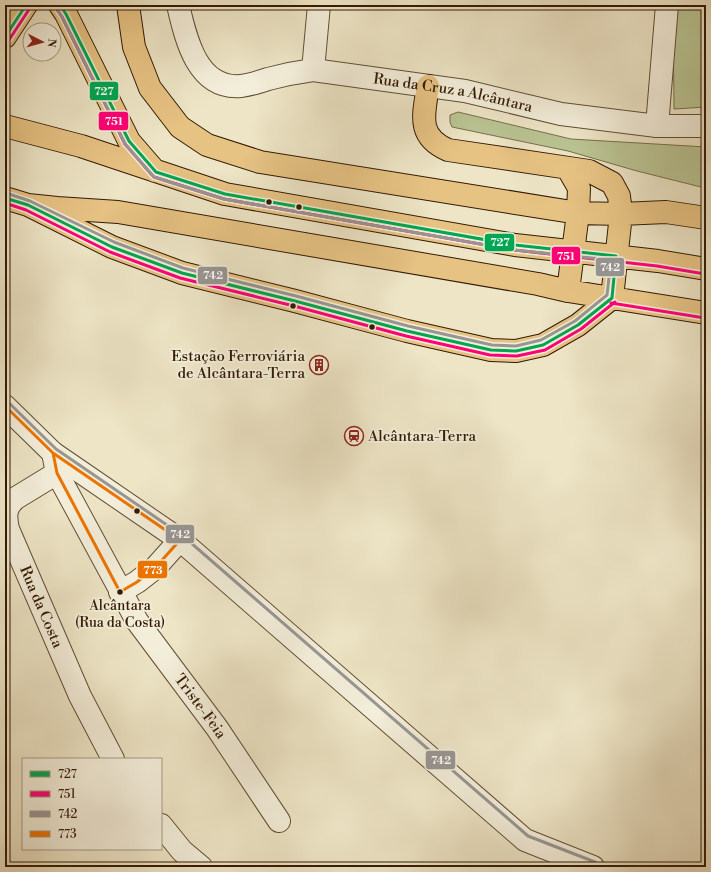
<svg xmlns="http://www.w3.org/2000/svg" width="711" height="872" font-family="'Libre Bodoni',serif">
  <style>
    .green { fill: #bac493; stroke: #776f4c }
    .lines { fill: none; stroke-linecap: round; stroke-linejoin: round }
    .street-casing { stroke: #624d34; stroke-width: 24 }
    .highway-casing { stroke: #341a04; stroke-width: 24 }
    .street { stroke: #f3eeda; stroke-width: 22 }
    .highway { stroke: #e6c283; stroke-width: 22 }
    .bus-1-casing { stroke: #f3eeda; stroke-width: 6 }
    .bus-2-casing { stroke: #f3eeda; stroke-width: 6 }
    .bus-3-casing { stroke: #f3eeda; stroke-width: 6 }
    .bus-4-casing { stroke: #f3eeda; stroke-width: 6 }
    .bus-1 { stroke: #00a651; stroke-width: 3 }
    .bus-2 { stroke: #f07; stroke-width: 3 }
    .bus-3 { stroke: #989694; stroke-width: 3 }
    .bus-4 { stroke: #eb7400; stroke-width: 3 }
    .bus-dot { fill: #341a04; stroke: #f3eeda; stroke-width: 1.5 }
    .labels { text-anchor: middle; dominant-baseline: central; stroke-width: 3.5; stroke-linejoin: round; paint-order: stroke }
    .bus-label { font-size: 14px; fill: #341a04; stroke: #f3eeda }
    .street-label { font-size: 15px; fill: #341a04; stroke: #f3eeda }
    .poi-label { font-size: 15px; fill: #341a04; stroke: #f3eeda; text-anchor: end }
    .line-badge { stroke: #f3eeda; stroke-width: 1.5 }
    .badge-label { font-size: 11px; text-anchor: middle; font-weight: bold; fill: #fff }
  </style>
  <rect width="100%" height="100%" fill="#ede5c6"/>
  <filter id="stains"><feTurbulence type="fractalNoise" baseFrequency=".005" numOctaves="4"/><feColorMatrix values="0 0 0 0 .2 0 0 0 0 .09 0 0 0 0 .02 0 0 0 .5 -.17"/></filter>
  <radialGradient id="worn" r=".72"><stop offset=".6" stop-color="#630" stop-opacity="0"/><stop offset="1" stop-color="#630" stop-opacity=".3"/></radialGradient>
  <path class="green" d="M673 5H706V107L674 109Z
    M458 112 571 139 706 147V186L701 187 637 171 568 151 452 127 450 122V115Z"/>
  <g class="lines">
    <defs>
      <g id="street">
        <path id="s1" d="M178 5C186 39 197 90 241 86 250 85 259 82 268 79 283 75 298 72 313 70L465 91 561 114 657 126H706"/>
        <path d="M313 70 319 5"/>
        <path d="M657 126 667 5"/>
        <path d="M5 406 53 453 180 540 525 840 593 867"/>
        <path id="s2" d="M53 453 57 473 137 621 217 728 279 821"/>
        <path id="s3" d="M57 473 16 498C5 507 5 515 8 529L80 696 113 759"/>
        <path d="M120 592 137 582 155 568 180 540"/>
        <path d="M161 825 182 851 201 867"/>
      </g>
      <path id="highway" d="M60 5 66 14 129 141 155 171
        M128 5 134 47 150 88 180 127 207 145 260 162 578 213 621 214 666 212 706 218
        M5 37 26 5
        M5 126 81 146 225 194 515 245 658 261 706 269
        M5 198 28 205 57 208 118 212 538 284 568 291 706 313
        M28 205 112 247 182 273 295 301 407 331 491 350 516 351 543 345 578 325 612 298 621 214 619 196 612 183 589 171 448 150C416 136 424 114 428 86
        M568 291 578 213 579 188 568 169"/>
    </defs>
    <use href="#street" class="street-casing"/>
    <use href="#highway" class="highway-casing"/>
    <use href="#street" class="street"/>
    <use href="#highway" class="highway"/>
    <defs>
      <path id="bus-1" d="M60 5 66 14 129 141 156 172
        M5 37 26 5
        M156 172 225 194 515 245 616 256
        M5 198 28 205 112 247 182 273 295 301 407 331 491 350 516 351 543 345 578 325 612 298 616 256"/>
      <path id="bus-2" d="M56 8 62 17 125 144 152 175
        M9 40 30 8
        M154 177 224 199 514 250 657 266 705 274
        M5 203 26 210 110 252 180 278 294 306 406 336 490 355 517 356 545 350 581 329 615 302
        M611 303 705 318"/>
      <path id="bus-3" d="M6 193 30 201 114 242 183 268 296 296 408 326 492 345 516 346 541 340 575 321 607 295 611 260 514 250 224 199 154 177 125 144 62 17 56 8
        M8 402 56 449 183 536 528 836 595 862"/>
      <path id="bus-4" d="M5 406 53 453
        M53 453 180 540 155 568 137 582 120 592 57 473Z"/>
    </defs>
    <use href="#bus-1" class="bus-1-casing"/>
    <use href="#bus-2" class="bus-2-casing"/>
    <use href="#bus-3" class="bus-3-casing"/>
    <use href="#bus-4" class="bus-4-casing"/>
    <use href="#bus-1" class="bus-1"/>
    <use href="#bus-2" class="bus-2"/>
    <use href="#bus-3" class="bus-3"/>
    <use href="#bus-4" class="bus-4"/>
  </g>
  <defs>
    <symbol id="building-ring" viewBox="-11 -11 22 22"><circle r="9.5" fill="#f3eeda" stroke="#8f2418" stroke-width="1.5"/><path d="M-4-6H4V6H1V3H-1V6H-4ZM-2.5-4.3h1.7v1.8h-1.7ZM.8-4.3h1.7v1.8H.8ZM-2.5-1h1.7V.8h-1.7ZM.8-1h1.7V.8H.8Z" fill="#8f2418"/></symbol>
    <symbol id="station-ring" viewBox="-11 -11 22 22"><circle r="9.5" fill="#f3eeda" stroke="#8f2418" stroke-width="1.5"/><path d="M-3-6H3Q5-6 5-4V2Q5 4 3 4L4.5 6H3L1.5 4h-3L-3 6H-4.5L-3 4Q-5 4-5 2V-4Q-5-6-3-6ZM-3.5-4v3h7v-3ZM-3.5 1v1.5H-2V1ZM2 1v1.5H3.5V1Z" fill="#8f2418"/></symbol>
  </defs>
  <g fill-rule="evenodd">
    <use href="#building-ring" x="308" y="354" width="22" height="22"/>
    <use href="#station-ring" x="343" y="425" width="22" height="22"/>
  </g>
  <g class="bus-dot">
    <circle cx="269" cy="202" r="3.5"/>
    <circle cx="299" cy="207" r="3.5"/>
    <circle cx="293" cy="306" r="3.5"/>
    <circle cx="372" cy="327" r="3.5"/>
    <circle cx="137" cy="511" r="3.5"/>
    <circle cx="120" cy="592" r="3.5"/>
  </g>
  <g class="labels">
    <g class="bus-label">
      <text x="120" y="606">Alcântara<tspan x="120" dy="17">(Rua da Costa)</tspan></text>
    </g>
    <g class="street-label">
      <text stroke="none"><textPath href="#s1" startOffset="329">Rua da Cruz a Alcântara</textPath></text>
      <text stroke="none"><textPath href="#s3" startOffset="167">Rua da Costa</textPath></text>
      <text stroke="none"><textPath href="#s2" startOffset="295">Triste-Feia</textPath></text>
    </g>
    <g class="poi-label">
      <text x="305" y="356">Estação Ferroviária<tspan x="305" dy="17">de Alcântara-Terra</tspan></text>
      <text x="368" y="436" text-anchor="start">Alcântara-Terra</text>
    </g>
  </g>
  <g class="line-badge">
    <rect x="89" y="81" width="30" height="20" rx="4" fill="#00a651"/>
    <rect x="98" y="111" width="31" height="20" rx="4" fill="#f07"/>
    <rect x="484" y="233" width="31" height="19" rx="4" fill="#00a651"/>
    <rect x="551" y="246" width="30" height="19" rx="4" fill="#f07"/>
    <rect x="595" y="257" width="30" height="20" rx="4" fill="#989694"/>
    <rect x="197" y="266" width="31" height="19" rx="4" fill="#989694"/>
    <rect x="165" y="524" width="30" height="20" rx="4" fill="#989694"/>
    <rect x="137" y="560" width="31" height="19" rx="4" fill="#eb7400"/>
    <rect x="425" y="750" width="31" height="20" rx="4" fill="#989694"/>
  </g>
  <g class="badge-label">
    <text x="104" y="95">727</text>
    <text x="114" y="125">751</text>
    <text x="500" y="246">727</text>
    <text x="566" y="260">751</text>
    <text x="610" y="271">742</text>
    <text x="213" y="279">742</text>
    <text x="180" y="538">742</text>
    <text x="153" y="574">773</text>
    <text x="441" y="764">742</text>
  </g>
  <rect width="711" height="872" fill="none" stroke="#ede5c6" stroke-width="20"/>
  <rect x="6" y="6" width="699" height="860" fill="none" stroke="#341a04" stroke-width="2"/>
  <rect x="10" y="10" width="691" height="852" fill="none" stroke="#341a04"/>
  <rect x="22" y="758" width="140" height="92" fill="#f3eeda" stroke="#a79984"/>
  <rect x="30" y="771" width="20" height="6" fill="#00a651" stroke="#a79984"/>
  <text x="58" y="778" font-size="12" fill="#341a04">727</text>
  <rect x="30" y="791" width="20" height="6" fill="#ff0077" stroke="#a79984"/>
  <text x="58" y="798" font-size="12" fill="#341a04">751</text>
  <rect x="30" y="811" width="20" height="6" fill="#989694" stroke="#a79984"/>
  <text x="58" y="818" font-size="12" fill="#341a04">742</text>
  <rect x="30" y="831" width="20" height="6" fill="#eb7400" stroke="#a79984"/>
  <text x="58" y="838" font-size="12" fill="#341a04">773</text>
  <g transform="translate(42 42) rotate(96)"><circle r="19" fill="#f3eeda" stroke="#a79984"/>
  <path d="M0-3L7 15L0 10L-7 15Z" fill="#8f2418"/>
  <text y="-6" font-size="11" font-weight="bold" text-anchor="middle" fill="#341a04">N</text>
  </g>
  <rect width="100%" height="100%" filter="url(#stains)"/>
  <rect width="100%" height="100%" fill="url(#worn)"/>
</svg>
